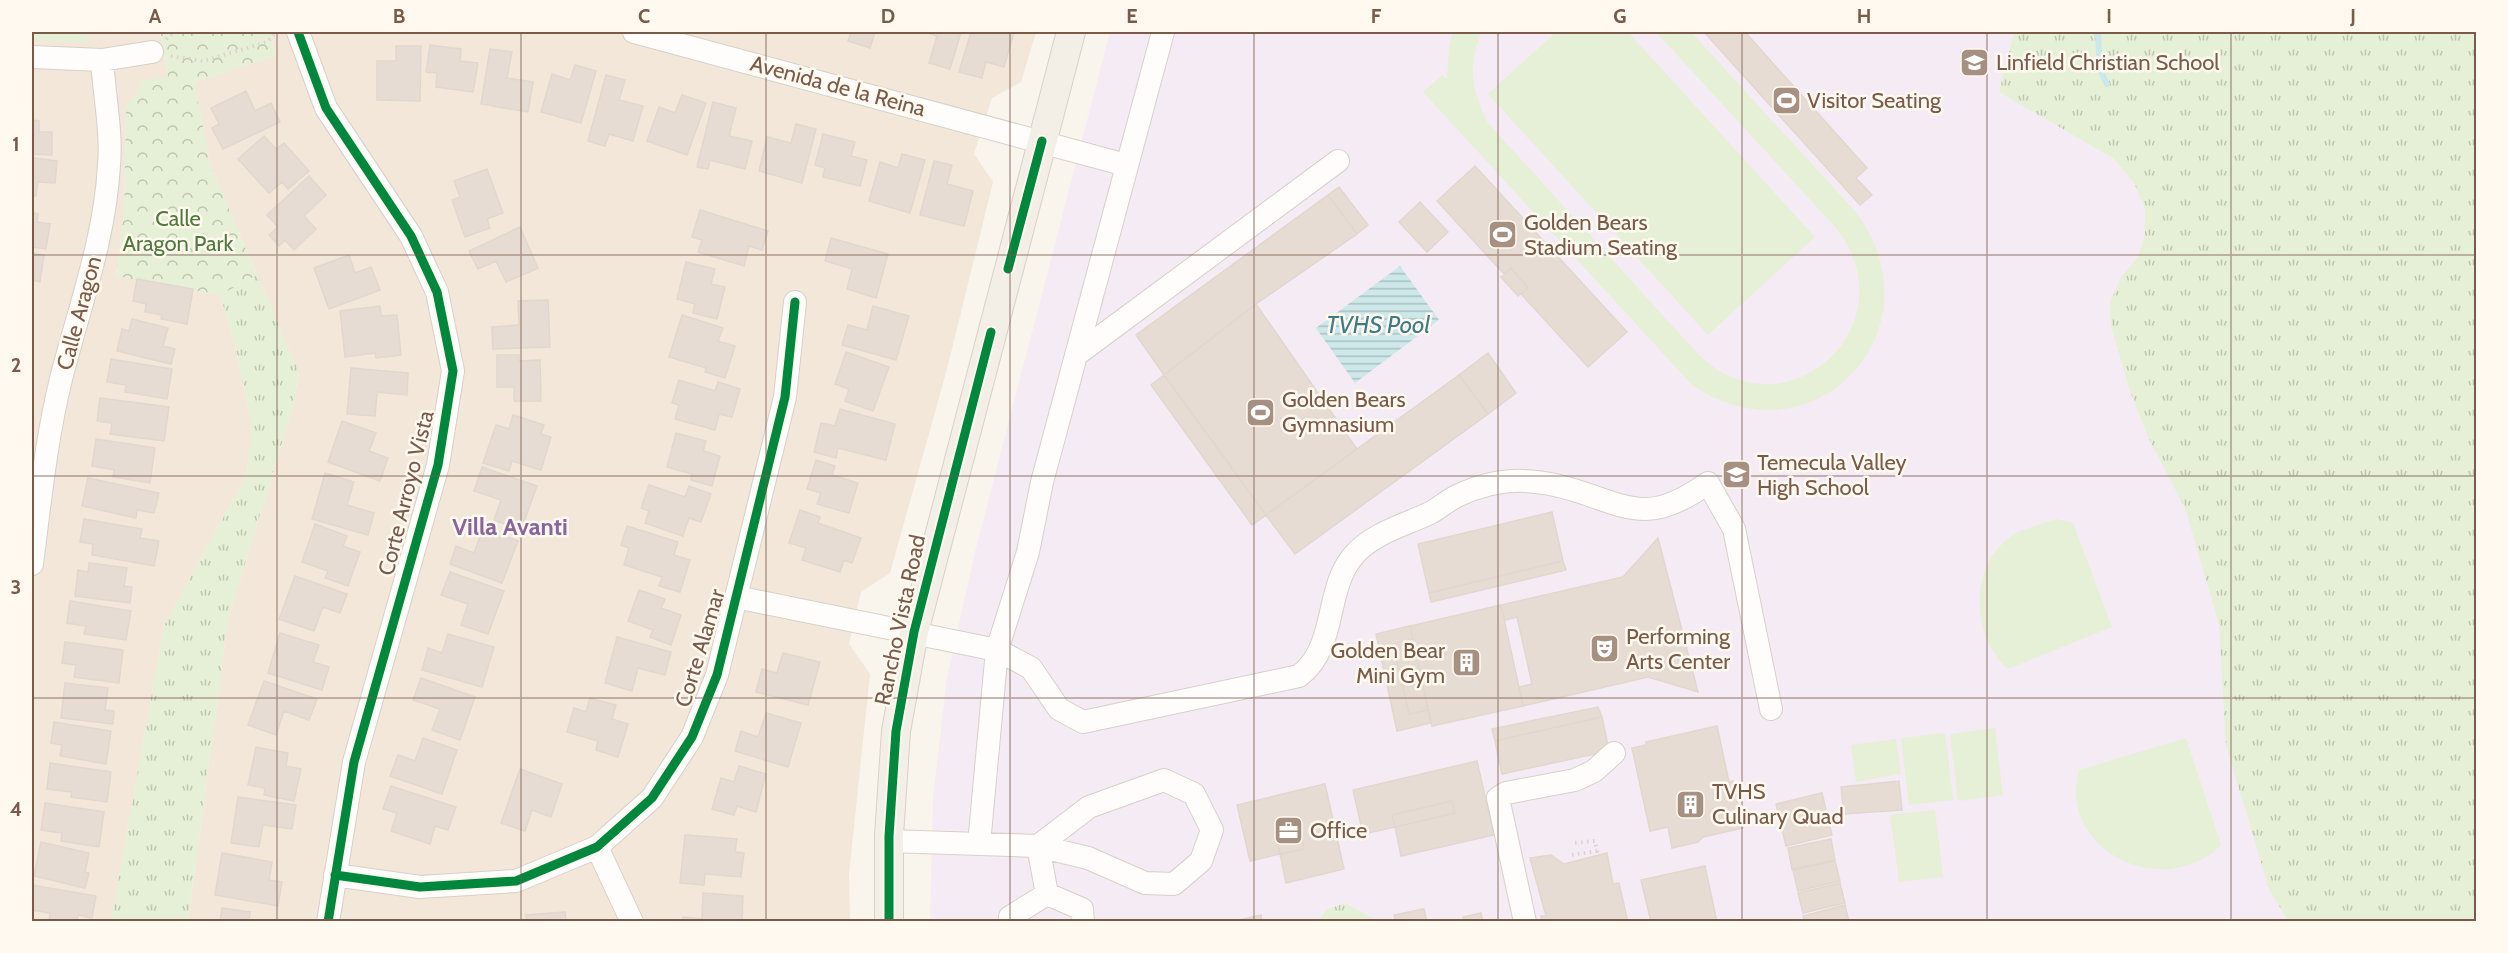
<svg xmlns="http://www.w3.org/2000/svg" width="2508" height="953" font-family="Cabin,sans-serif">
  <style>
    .residential { fill: #f2e7d9 }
    .education { fill: #f5ebf4 }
    .grass { fill: url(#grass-tufts) }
    .forest { fill: url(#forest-crowns) }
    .garden { fill: #e5f0d6 }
    .water { fill: url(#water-rules) }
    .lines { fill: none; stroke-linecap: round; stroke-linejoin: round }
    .stream { stroke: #cde8ea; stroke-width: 6 }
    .building { fill: #e6dcd3; stroke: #e2d7ce; stroke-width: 1.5 }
    .minor-casing { stroke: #d8d0c9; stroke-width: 24 }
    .major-casing { stroke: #dad0c9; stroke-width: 30 }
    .path { stroke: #dbd3ce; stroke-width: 4; stroke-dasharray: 1.5 4.5; stroke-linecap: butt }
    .minor { stroke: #fefdfc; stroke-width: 22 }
    .major { stroke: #f3eee6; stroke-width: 28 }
    .cycleway-casing { stroke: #fff9ef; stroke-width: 13 }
    .cycleway { stroke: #00873e; stroke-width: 9 }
    .grid { fill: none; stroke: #7a5a49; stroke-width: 1.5; stroke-opacity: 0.55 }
    .labels { text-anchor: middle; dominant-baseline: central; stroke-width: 5; stroke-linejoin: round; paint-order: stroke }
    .poi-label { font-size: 22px; fill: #7a5a49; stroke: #fff9ef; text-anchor: start }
    .street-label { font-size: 22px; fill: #7a5a49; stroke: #fff9ef }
    .park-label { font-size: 22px; fill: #507a3d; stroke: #fff9ef }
    .water-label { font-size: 24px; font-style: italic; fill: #3f7b87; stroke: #fff9ef }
    .neighbourhood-label { font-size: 24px; font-weight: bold; fill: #8a659d; stroke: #fff9ef }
    .neatline { fill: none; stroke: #7a5a49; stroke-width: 2 }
    .grid-label { font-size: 20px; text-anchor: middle; font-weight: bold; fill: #7a5a49 }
  </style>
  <defs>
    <pattern id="grass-tufts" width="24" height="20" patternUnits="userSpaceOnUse" patternTransform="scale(1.5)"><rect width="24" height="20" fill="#e5f0d6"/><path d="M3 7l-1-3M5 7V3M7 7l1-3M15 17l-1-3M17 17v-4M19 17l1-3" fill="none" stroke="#bfc5b0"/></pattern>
    <pattern id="forest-crowns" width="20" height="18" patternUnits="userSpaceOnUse" patternTransform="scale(1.5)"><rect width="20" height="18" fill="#e5f0d6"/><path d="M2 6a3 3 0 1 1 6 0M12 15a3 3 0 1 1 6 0" fill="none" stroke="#bfc5b0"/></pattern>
    <pattern id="water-rules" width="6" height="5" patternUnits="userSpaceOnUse" patternTransform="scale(1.5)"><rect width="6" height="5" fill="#cde8ea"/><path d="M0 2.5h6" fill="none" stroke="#abbfc0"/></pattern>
  </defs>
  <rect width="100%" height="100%" fill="#f9f4ec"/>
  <path class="residential" d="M32 32H160L168 78 140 90 126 107 124 213 116 275 220 295 235 344 252 427 247 474 164 626 111 921H32Z
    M270 32H1036L1021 82 992 98 974 154 993 182 947 369 890 573 861 592 849 644 870 674 849 874 850 921 188 922 228 619 292 410 299 373 211 167 194 82 276 55Z"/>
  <path class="education" d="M1110 32H2014L1999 92 2114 159 2476 395V921L930 922 933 797 947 678 975 552Z"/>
  <path class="grass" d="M2014 32H2476V921H2288L2269 889 2226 745 2219 624 2185 508 2149 439 2130 391 2111 326 2110 303 2121 277 2138 257 2145 234V208L2134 183 2114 159 1999 92Z
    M257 275 299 372 292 410 228 619 188 921H111L164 626 247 474 252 427 235 344 220 295Z
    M1345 903 1372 918 1373 921H1319L1326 910Z"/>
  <path class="forest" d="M160 32H270L276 55 194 82 211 167 257 275 220 295 116 276 124 213 126 107 140 90 139 81 168 77Z"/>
  <path class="garden" d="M32 32H81L93 42 36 41 32 40Z
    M1453 32H1482C1467 62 1472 94 1488 123L1698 354C1786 440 1912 325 1836 228L1656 32H1691L1855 211C1944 328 1814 468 1692 385L1423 92 1442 75 1447 79 1449 47Z
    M1556 32H1628L1815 237 1708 335 1488 94Z
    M2056 519 2073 523 2112 627 2008 669C1970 636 1968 561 2016 533 2028 527 2043 524 2056 519Z
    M1995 728 2003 795 1958 801 1950 734Z
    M1945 733 1953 800 1909 805 1901 738Z
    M2186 738 2221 845C2164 902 2057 851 2079 770Z
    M1896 739 1901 774 1856 782 1851 745Z
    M1935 810 1943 877 1899 882 1890 815Z"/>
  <path class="water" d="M1400 266 1439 320 1355 383 1316 328Z"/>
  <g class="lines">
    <path class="stream" d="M2098 32 2100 70 2107 84"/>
  </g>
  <path class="building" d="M851 32H875L870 48 848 41Z
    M924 32H961L950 69 929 63 937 36Z
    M971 32H1014L1004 67 986 62 982 78 959 72Z
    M1704 32H1745L1867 168 1856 178 1872 195 1860 205Z
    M430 45 461 49 460 61 478 63 473 92 436 87 437 73 426 72Z
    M396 46H421L420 101 377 100V61H396Z
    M490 49 512 52 507 78 533 82 528 112 481 104Z
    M575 65 596 71 581 123 541 112 552 74 570 80Z
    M606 75 625 80 619 100 643 106 633 141 609 134 605 146 588 141Z
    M246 91 255 111 271 103 280 122 223 149 212 128 219 124 211 108Z
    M682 95 706 103 687 155 647 141 659 107 675 113Z
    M713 102 736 108 729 136 752 141 745 169 710 160 708 169 697 167Z
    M32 120 39 121V132H52V155L32 154Z
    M796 124 816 129 802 183 759 171 767 137 791 143Z
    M823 134 855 142 851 156 867 160 860 186 823 177 825 168 815 165Z
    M264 136 276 149 284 143 309 171 288 189 282 182 269 193 238 159Z
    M902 154 925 160 910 213 869 201 880 162 898 168Z
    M33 158 57 161 55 183 38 182 36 196 32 195Z
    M934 161 952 165 947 184 973 191 964 226 920 215Z
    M1475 166 1627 332 1588 367 1521 294 1528 288 1511 268 1504 274 1437 201Z
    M487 169 503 213 487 219 490 228 465 237 452 200 460 197 454 181Z
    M309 176 326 195 304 216 316 229 294 250 285 240 279 246 269 235 278 227 267 215Z
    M1339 187 1368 225 1357 234 1328 195Z
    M1328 195 1357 234 1256 304 1164 375 1136 335Z
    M1420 202 1448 232 1427 252 1399 222Z
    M700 210 768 231 762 250 749 246 744 266 698 252 702 240 692 237Z
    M32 212 38 214 37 222 50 224 46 249 32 247Z
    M520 227 538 268 506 282 496 261 478 269 469 251Z
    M831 238 888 254 876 298 847 289 852 269 825 261Z
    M32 253 44 255 40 282 32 280Z
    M349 255 355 273 371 267 380 290 329 309 314 268Z
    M686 262 715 269 711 284 725 287 717 319 693 313 695 304 677 299Z
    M1511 268 1528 288 1518 296 1501 277Z
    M137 279 193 289 187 324 161 319 162 315 145 312 146 304 133 301Z
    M548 300 550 347 493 349 492 327 519 325 518 301Z
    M1256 304 1357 449 1266 515 1164 375Z
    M380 306 381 316 397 315 401 355 376 358 375 353 345 357 340 311Z
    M873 306 909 316 896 360 842 345 848 325 867 330Z
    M682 315 723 328 718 341 735 346 725 378 705 372 706 368 669 357Z
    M132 319 168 328 163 346 175 349 171 364 117 351 122 329 129 331Z
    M846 352 889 367 873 411 845 401 849 389 835 384Z
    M1488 353 1516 393 1488 414 1459 375Z
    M497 355H519V361L540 360 541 401H514V387H497Z
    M111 359 172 369 167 399 125 392 126 385 107 382Z
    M351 368 408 373 407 395 377 392 375 416 347 414Z
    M1164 375 1266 515 1252 525 1151 385Z
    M1459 375 1488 414 1295 554 1266 515Z
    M679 380 715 391 718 382 740 389 732 417 719 414 715 430 675 419 679 405 672 403Z
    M100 398 169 407 164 441 110 434 112 423 97 421Z
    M840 409 895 424 886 460 838 448 836 458 814 452 821 423 835 426Z
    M513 415 544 425 541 434 551 437 541 470 512 461 509 471 483 463 496 425 509 429Z
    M342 421 376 433 369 451 388 458 380 481 328 462Z
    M676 433 706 441 703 451 720 456 712 486 691 480 692 474 667 467Z
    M96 439 155 448 150 483 113 477 114 470 92 466Z
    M816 460 835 466 832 475 858 483 849 513 817 504 821 493 807 489Z
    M482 467 537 486 521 530 494 520 501 500 474 491Z
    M325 473 354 482 347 505 374 513 368 535 312 519Z
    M88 478 159 493 154 513 137 510 136 518 82 506Z
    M649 485 685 497 689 486 711 494 701 522 689 518 683 536 645 523 649 511 641 508Z
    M800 510 820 517 818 523 861 538 852 563 844 560 840 572 802 560 806 548 789 543Z
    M1552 512 1563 561 1429 593 1418 544Z
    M84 519 142 529 140 538 159 541 154 566 92 555 93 544 80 542Z
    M315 524 347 536 343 546 360 552 348 586 325 578 328 571 302 562Z
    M627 526 678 542 674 555 690 560 680 592 659 586 662 577 624 565 629 548 621 545Z
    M483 528 518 541 502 583 450 564 456 546 474 553Z
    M1658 538 1698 692 1648 677 1523 706 1519 687 1532 684 1517 617 1505 620 1501 605 1623 577Z
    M1563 561 1566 570 1431 602 1429 593Z
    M89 563 127 568 124 586 132 587 130 603 75 596 78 570 88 572Z
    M450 572 504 591 488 634 461 625 468 604 441 595Z
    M295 576 347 594 340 613 323 607 314 631 279 619Z
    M639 590 665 599 661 608 681 615 671 645 650 637 653 630 628 621Z
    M70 601 131 611 126 640 84 634 86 626 67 623Z
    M1501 605 1523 706 1432 726 1410 626Z
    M1410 626 1413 639 1393 644 1409 714 1428 710 1431 723 1397 731 1376 634Z
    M280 633 319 645 313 662 329 667 322 690 268 673Z
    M448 634 494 647 482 687 422 670 428 648 442 653Z
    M617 637 671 652 665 675 638 668 632 691 605 683Z
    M1413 639 1428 710 1409 714 1393 644Z
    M65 642 123 650 119 683 74 677 76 665 62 663Z
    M783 653 820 662 808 705 756 692 762 669 777 673Z
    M421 678 475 697 460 740 432 730 440 709 413 700Z
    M264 681 317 699 309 720 284 711 276 735 248 725Z
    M65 683 108 688 105 710 114 711 113 724 61 718Z
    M590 698 616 705 612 719 628 724 618 757 596 750 598 741 567 732 574 708 586 712Z
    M1598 707 1602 717 1495 741 1492 729Z
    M766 713 801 723 788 767 735 751 741 731 758 737Z
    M1602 717 1609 751 1502 774 1495 741Z
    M54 722 111 731 106 764 60 756 62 745 51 743Z
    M1717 726 1729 782 1733 781 1743 828 1703 837 1698 842 1672 848 1668 827 1650 831 1632 748 1646 745V742Z
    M423 738 457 750 442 794 390 776 398 755 415 761Z
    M256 747 288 753 286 766 301 769 294 801 264 795 265 788 248 785Z
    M1477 761 1494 835 1401 856 1395 827 1363 834 1353 790Z
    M50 763 111 772 107 802 71 797 72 792 47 789Z
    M739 766 766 774 756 812 737 806 734 815 712 809 721 778 734 782Z
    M520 769 562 784 551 817 532 810 525 831 501 823Z
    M1899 781 1902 810 1844 814 1841 787Z
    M1325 784 1344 869 1286 883 1280 854 1250 861 1237 805Z
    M391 786 456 807 448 830 435 826 430 844 391 831 397 813 383 809Z
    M1822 793 1832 835 1786 846 1776 804Z
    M238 797 296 805 292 829 263 825 259 847 231 843Z
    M1452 801 1455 813 1395 827 1392 815Z
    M45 803 104 812 99 847 61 841 62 833 41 830Z
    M1299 823 1304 849 1280 854 1274 829Z
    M685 835 737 839 735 852 744 853 741 877 705 874 704 885 680 883Z
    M1831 839 1835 860 1792 869 1788 848Z
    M41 842 89 853 85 872 89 873 85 888 34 876Z
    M222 853 272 862 269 880 282 882 278 906 215 895Z
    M1607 853 1613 884 1619 883 1628 922H1542L1541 916H1546L1530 858 1551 855 1564 864Z
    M1835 861 1840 881 1798 891 1793 870Z
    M1705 866 1717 922H1651L1641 880Z
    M1840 883 1845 903 1803 913 1798 893Z
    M32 885 96 896 92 918 78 915 77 922 49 920 50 913 32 910Z
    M703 893 743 896 742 922H683V917L702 919Z
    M1845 905 1849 922H1805L1803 916Z
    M222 908 250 912 249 922H220Z
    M1424 909 1427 922H1396L1394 915Z
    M565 912 566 922H527L526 915Z
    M1481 913 1483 922H1464L1463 917Z
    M1261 915 1262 922H1231Z"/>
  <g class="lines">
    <defs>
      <path id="minor" d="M298 32 326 108 411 236 437 292 453 371 438 465 354 762 328 922
        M634 32 1126 165
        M32 57 102 60 152 52
        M1076 355 1338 161
        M32 564C40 502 46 440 61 379 79 308 105 239 109 165 112 131 104 94 102 60
        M736 597 997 650 1031 668 1059 709 1083 722 1299 676C1338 647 1324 589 1354 555 1373 533 1405 525 1430 513 1439 508 1447 501 1457 496 1503 474 1542 478 1589 495 1607 501 1626 509 1646 509 1667 509 1691 495 1708 483L1734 529 1771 709
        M1164 780 1194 794 1212 830 1201 861 1174 884 1145 883 1088 858 1038 846 1089 807Z
        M889 841 1038 846 1047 894
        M979 844 997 650 1028 552 1042 482 1163 32
        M597 847 632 922
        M335 875 420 887 516 881 597 847 652 798 692 737 717 675 785 397 795 302
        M1010 922V917L1047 894 1082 909 1083 922
        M1525 922 1498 798 1506 793 1575 780 1594 771 1614 753"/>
      <path id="major" d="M889 922V836L896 731 914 632 1071 32"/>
    </defs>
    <use href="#minor" class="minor-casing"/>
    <use href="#major" class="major-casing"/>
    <path class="path" d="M166 39 174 32
      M171 56 203 61 267 42 276 32
      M1572 855 1597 851 1595 841 1573 843"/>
    <use href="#minor" class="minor"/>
    <use href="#major" class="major"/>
    <defs>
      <path id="cycleway" d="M298 32 326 108 411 236 437 292 453 371 438 465 354 762 328 922
        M1008 269 1042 141
        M335 875 420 887 516 881 597 847 652 798 692 737 717 675 785 397 795 302
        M889 922V836L896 731 914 632 991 332"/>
    </defs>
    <use href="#cycleway" class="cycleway-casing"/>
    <use href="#cycleway" class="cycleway"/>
  </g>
  <path class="grid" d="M277 32V922M521 32V922M766 32V922M1010 32V922M1254 32V922M1498 32V922M1742 32V922M1987 32V922M2231 32V922M32 255H2476M32 476H2476M32 698H2476"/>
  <defs>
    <symbol id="school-square" viewBox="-11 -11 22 22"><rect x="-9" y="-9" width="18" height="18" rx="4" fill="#a69082" stroke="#fff9ef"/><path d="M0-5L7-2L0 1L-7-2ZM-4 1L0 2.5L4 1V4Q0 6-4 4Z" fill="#fff"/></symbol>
    <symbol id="stadium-square" viewBox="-11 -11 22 22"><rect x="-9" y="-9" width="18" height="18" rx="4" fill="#a69082" stroke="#fff9ef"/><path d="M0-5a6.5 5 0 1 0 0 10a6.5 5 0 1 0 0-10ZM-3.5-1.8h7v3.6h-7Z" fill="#fff"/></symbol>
    <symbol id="theatre-square" viewBox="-11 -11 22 22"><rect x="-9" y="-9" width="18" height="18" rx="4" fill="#a69082" stroke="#fff9ef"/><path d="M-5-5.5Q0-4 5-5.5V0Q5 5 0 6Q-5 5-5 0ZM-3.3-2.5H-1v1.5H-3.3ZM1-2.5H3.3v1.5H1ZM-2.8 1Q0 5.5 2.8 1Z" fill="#fff"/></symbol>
    <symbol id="building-square" viewBox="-11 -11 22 22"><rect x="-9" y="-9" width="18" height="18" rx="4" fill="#a69082" stroke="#fff9ef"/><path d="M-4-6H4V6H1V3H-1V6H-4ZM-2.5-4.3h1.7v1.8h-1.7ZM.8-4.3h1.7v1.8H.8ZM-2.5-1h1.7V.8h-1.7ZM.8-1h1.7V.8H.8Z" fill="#fff"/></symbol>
    <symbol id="office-square" viewBox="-11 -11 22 22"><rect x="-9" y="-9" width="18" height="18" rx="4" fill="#a69082" stroke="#fff9ef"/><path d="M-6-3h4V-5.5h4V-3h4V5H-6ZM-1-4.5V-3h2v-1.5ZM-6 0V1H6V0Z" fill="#fff"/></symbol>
  </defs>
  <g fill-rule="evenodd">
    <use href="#school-square" x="1958" y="46" width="33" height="33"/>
    <use href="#stadium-square" x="1770" y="84" width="33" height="33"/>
    <use href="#stadium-square" x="1486" y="218" width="33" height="33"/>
    <use href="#stadium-square" x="1244" y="396" width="33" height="33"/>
    <use href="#school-square" x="1720" y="458" width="33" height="33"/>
    <use href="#theatre-square" x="1588" y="632" width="33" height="33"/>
    <use href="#building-square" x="1450" y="646" width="33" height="33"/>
    <use href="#building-square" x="1674" y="788" width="33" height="33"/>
    <use href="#office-square" x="1272" y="814" width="33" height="33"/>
  </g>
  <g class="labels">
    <g class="poi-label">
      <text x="1996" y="62">Linfield Christian School</text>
      <text x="1807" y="100">Visitor Seating</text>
      <text x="1524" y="222">Golden Bears<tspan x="1524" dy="25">Stadium Seating</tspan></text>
      <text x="1282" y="399">Golden Bears<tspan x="1282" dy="25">Gymnasium</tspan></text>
      <text x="1757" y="462">Temecula Valley<tspan x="1757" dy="25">High School</tspan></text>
      <text x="1626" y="636">Performing<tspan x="1626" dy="25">Arts Center</tspan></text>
      <text x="1445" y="650" text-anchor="end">Golden Bear<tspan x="1445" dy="25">Mini Gym</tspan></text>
      <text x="1712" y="791">TVHS<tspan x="1712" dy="25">Culinary Quad</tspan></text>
      <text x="1310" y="830">Office</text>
    </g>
    <g class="street-label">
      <text transform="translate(838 86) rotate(15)">Avenida de la Reina</text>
      <text transform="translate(79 313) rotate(-75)">Calle Aragon</text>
      <text transform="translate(406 493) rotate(-76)">Corte Arroyo Vista</text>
      <text transform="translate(900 620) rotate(-78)">Rancho Vista Road</text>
      <text transform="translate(700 648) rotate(-73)">Corte Alamar</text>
    </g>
    <g class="park-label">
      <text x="178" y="218">Calle<tspan x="178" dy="25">Aragon Park</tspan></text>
    </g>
    <g class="water-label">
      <text x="1378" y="324">TVHS Pool</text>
    </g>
    <g class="neighbourhood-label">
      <text x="510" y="526">Villa Avanti</text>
    </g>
  </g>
  <rect width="2508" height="953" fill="none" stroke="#fff9ef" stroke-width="66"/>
  <rect x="33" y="33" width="2442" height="887" class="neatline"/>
  <g class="grid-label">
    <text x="155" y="23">A</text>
    <text x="399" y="23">B</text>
    <text x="644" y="23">C</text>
    <text x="888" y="23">D</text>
    <text x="1132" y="23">E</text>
    <text x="1376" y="23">F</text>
    <text x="1620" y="23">G</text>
    <text x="1864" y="23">H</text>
    <text x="2109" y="23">I</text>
    <text x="2353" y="23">J</text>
    <text x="16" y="151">1</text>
    <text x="16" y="372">2</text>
    <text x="16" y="594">3</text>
    <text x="16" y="816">4</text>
  </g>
</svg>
